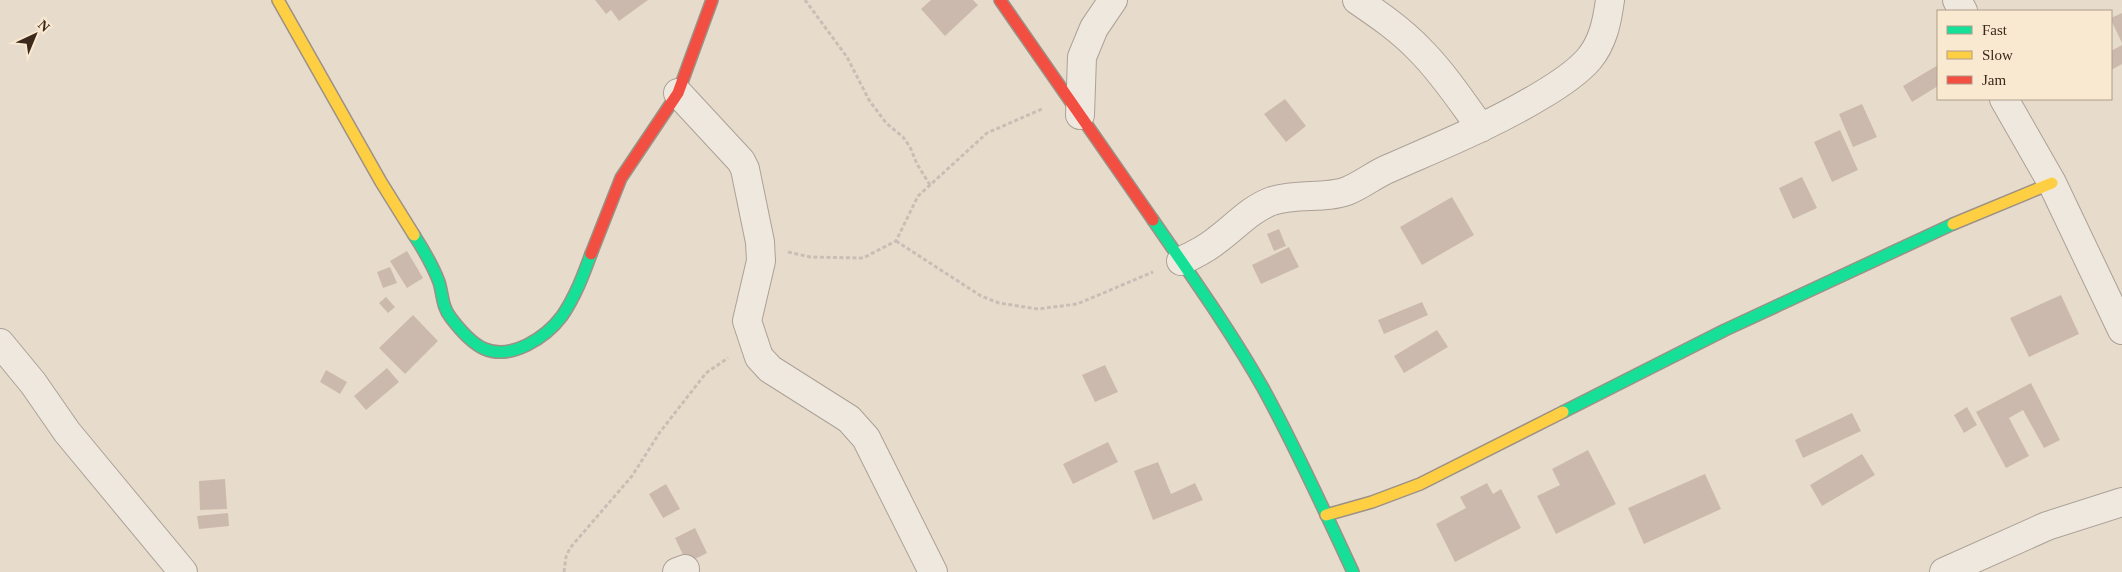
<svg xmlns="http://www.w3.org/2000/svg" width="2122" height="572" font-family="Georgia,serif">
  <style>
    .building { fill: #ccb9ad }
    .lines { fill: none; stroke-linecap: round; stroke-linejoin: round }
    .street-casing { stroke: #aca196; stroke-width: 30 }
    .fast-casing { stroke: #9c9185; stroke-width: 14 }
    .slow-casing { stroke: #9c9185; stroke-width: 14 }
    .jam-casing { stroke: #9c9185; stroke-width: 14 }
    .path { stroke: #c8beb5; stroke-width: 3; stroke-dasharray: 4 2.5; stroke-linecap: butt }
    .street { stroke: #efe8df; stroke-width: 28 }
    .fast { stroke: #16e098; stroke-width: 11 }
    .slow { stroke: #ffcf43; stroke-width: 11 }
    .jam { stroke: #f24e42; stroke-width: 11 }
  </style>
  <rect width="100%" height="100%" fill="#e7dccc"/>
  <path class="building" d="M595 0H648L619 21 611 10 606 14Z
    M931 0H973L978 5 945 36 921 9Z
    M2122 13V43L2111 20V18Z
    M2122 45V64L2111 70V51Z
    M1938 65V86L1912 102 1903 86Z
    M1285 99 1306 126 1286 142 1264 114Z
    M1862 104 1877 137 1853 147 1839 114Z
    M1840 130 1858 170 1832 182 1814 142Z
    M1802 177 1817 208 1793 219 1779 188Z
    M1452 197 1474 235 1422 265 1400 227Z
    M1279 229 1286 246 1274 251 1267 234Z
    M1289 247 1299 267 1261 284 1252 265Z
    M407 251 423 278 407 288 390 261Z
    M390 267 397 283 383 288 377 272Z
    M2061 295 2079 334 2029 357 2010 318Z
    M386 297 395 307 388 313 379 303Z
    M1422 302 1428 315 1384 334 1378 320Z
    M413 315 438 341 405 374 379 348Z
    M1437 330 1448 347 1404 373 1394 356Z
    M1105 365 1118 392 1095 402 1082 375Z
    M387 368 399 382 366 410 354 396Z
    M326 370 347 382 340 394 320 382Z
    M2031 383 2060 440 2044 448 2023 410 2009 418 2029 456 2006 468 1976 412Z
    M1967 407 1977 425 1964 433 1954 415Z
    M1852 413 1861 431 1803 458 1795 440Z
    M1108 442 1118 462 1073 484 1063 464Z
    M1588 450 1616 504 1556 534 1537 496 1560 485 1552 469Z
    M1862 454 1875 475 1822 506 1810 485Z
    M1158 462 1171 494 1195 483 1203 500 1153 520 1134 471Z
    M1705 474 1721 509 1644 544 1628 508Z
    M225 479 227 509 200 510 199 481Z
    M1487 483 1493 494 1501 489 1521 528 1455 562 1436 524 1466 508 1460 497Z
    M666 484 680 509 663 518 649 494Z
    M228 513 229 526 199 529 197 516Z
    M695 528 707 553 687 563 675 538Z"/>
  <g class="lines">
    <defs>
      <path id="street" d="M1357 0C1379 15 1401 30 1420 50 1443 73 1462 102 1481 128
        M1957 0 1963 11
        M678 93 741 161 745 169 760 242 761 261 747 321 759 357 770 369 849 419 866 438 933 572
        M2004 99 2052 183 2122 330
        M1080 115 1082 57 1094 28 1113 0
        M1181 261C1194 255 1206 249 1217 240 1235 227 1250 209 1272 201 1296 193 1326 199 1347 191 1362 185 1375 174 1390 168 1442 145 1492 125 1540 96 1557 86 1576 74 1589 59 1603 42 1607 22 1610 0
        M0 343 33 383 67 432 183 572
        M677 572 685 569
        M1944 572 2047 526 2122 502"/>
      <path id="fast" d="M1153 220C1190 274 1231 331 1263 388 1296 448 1324 510 1353 572
        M414 235C423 249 433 266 439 282 443 295 442 307 451 318 473 347 492 362 527 345 541 338 553 328 562 316 575 297 583 276 591 254
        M1563 412 1725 330 1953 224"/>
      <path id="slow" d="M278 0 381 182 414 235
        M1953 224 2052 183
        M1326 515 1372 502 1420 484 1563 412"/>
      <path id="jam" d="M1000 0 1153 220
        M591 254 621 178 678 93 712 0"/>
    </defs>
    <use href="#street" class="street-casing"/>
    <use href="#fast" class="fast-casing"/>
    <use href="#slow" class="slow-casing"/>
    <use href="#jam" class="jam-casing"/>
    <path class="path" d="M805 0 847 57 869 100 886 123 903 137 910 147 917 164 930 185
      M896 241 981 296 999 303 1038 309 1077 304 1153 272
      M788 252 810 257 863 258 896 241 918 196 987 133 1042 109
      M564 572 566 557 570 548 632 476 660 432 706 373 728 358"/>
    <use href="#street" class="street"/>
    <use href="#fast" class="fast"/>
    <use href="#slow" class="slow"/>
    <use href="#jam" class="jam"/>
  </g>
  <rect x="1937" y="10" width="175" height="90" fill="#fae9d1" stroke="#ae9c89"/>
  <rect x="1947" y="26" width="25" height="8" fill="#16e098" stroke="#ae9c89"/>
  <text x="1982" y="35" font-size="15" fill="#3d281c">Fast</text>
  <rect x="1947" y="51" width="25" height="8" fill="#ffcf43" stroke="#ae9c89"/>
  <text x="1982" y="60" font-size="15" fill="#3d281c">Slow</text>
  <rect x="1947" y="76" width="25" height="8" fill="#f24e42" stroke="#ae9c89"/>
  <text x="1982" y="85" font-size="15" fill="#3d281c">Jam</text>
  <g transform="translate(35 35) rotate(44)" stroke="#fae9d1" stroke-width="4" paint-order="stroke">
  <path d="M0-4L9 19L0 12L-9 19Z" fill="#3d281c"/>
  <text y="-8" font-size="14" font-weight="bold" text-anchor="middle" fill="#3d281c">N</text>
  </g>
</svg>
